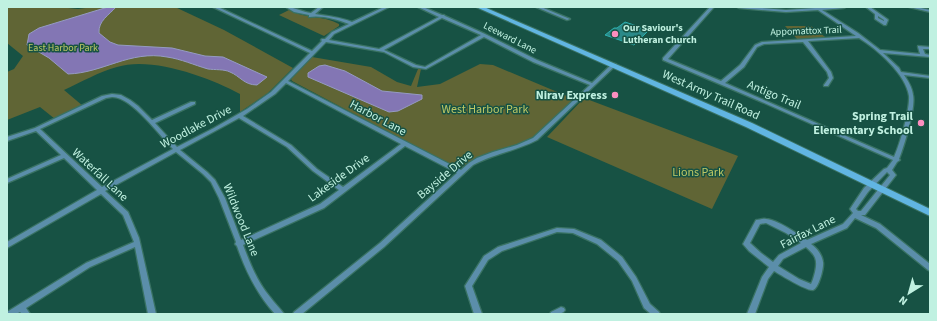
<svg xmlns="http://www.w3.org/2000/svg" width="937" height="321" font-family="'Source Sans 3',sans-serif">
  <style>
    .green { fill: #606535 }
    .water { fill: #8376b4; stroke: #959bc2 }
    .building { fill: #2b8a89; stroke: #2cafae }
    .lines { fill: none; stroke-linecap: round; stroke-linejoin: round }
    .street-casing { stroke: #397263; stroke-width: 2.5 }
    .secondary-casing { stroke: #397263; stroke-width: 2 }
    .street { fill: #5b8eaa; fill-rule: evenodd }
    .secondary { fill: #61b5e2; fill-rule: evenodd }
    .poi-dot { fill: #fd8ebf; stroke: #175244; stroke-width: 1.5 }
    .labels { text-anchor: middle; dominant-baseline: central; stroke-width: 3; stroke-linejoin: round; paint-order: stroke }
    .far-poi-label { font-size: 10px; font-weight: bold; fill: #c0f1e1; stroke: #175244; text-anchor: start }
    .far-street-label { font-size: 10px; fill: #c0f1e1; stroke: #175244 }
    .far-park-label { font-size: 10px; fill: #bec765; stroke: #175244 }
    .poi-label { font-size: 12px; font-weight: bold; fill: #c0f1e1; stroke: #175244; text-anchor: end }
    .street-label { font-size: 12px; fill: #c0f1e1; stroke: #175244 }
    .park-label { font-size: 12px; fill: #bec765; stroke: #175244 }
  </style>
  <rect width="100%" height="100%" fill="#175244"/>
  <path class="green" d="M7 7H58L78 9 93 7H175L224 30 293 68 268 93 240 112V94C209 77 151 56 117 67 99 72 81 82 64 90L83 106 55 119 40 107 7 120V72L14 69 23 56 7 43Z
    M289 10C305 19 323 15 339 24V26L324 36 279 15Z
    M785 26H811L829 40 799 41Z
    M312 57 371 67 397 82 411 86 418 69H421L417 87 440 84 480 64 493 65 574 99 536 136 527 142 480 157 458 169 292 81 291 79Z
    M584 98 738 156 712 209 547 137Z"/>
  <path class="water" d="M108 7H116C109 15 98 21 99 33L110 42 118 45 172 48 205 56 223 57 267 77 257 85C244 85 240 76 230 72 224 69 215 70 208 69 194 65 181 59 167 57 130 50 103 73 68 74L49 58 27 45 29 34 39 28Z
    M325 65 345 71 382 91 422 95V99L398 111 389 112 308 77V73L319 66Z"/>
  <path class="building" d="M625 22 649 30 634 45 605 35 614 28H617Z"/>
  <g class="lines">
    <defs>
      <path id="street" d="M213 7H218L312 51 322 41 321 40 322 39H325L332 32 349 24C336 19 321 15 309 17V15L294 12 286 7C294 7 303 12 311 13L319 7H323L315 14C327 16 340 17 352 22L384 7H389L334 34 329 40 379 49 439 17 418 7H423L442 15H444L445 16 485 34 537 60 592 83 612 64H616V65L537 140C516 151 493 154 473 165L384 247 302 314H293L294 312 380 243 457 173 405 146 324 208 243 245C250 263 257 282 270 297 274 303 280 308 284 314H275C257 294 246 272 237 246L235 244 236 242 219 198 211 182 203 174 176 152 105 191 128 212 139 238 156 314H148L135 247 90 267 26 308 30 314H22L20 312 16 314H7V312L86 263 134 242 123 215 101 194 7 248V242L97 190 64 158 7 183V179L61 155 36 131 7 141V137L35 128 102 96 112 94 121 95 130 100 138 106 152 120 191 102H195V104L155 123 177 147 214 128 247 109 271 92 310 53ZM442 18 481 35 425 67 416 65 384 50ZM484 37 533 62 590 85 533 138 517 145 493 152 477 158 469 163 461 170 288 81 326 42 384 52 413 67 426 69ZM286 83 401 144 343 187 317 169 291 145 243 116 275 94ZM112 97C131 96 160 136 173 149L102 187 40 129 106 98ZM239 118 287 147 313 171 339 190 320 204 241 240 225 198 215 180 207 172 180 150Z
        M536 7H541L570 19 567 20Z
        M710 7H714L668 59 721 81 740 65 755 45 762 42 856 36 818 10 786 12 739 8 737 7H752L786 10 815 8 814 7H846L844 8 822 10 858 33 880 50 920 54 918 47V46L930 47V49H923L925 54 930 55V57L883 53 899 68 901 72 930 76V78L904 75C908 81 912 87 913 95 916 107 904 147 899 159L900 160 897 162 892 170 896 175 865 215H861L880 224 930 264V271L928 270 876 228 855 218 847 228 811 244C817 248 822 255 823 262 824 267 819 288 813 290 806 291 781 275 774 271L768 279 755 314H747L762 277 769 267 749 251 743 244 756 220C759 220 763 218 766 219 776 219 798 234 807 240L843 224 853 213 850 209 864 188 884 169 887 168 893 160 762 102 663 60V58ZM859 38C877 49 906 74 909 96 910 109 900 144 894 157L725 83 744 67 757 47 764 44 803 42 827 72 829 78 824 85V86H828L833 78 831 72 808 41ZM887 172 890 175 861 211H858L856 209 868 192ZM766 223 786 233 801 243 779 255 773 262 761 253 750 243 760 224ZM806 247C815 255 818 259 815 272 814 276 813 280 811 284L799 279 778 266 783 259Z
        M866 7H870L887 19 888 20 886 25H884L875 19V14ZM878 16 884 20V21L878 18Z
        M909 7H916L930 10V12Z
        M557 228 574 229 601 240 622 257 636 277 650 304 659 312 660 314H651L644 308 632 281 618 261 597 244 573 233 557 232 502 251 488 260 472 286 482 314H474L465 286 484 256 498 247Z
        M561 307 564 308 565 310C562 315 556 314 550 314L551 312Z"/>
      <path id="secondary" d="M476 7H484L752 123 930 209V216L746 127Z"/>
    </defs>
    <use href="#street" class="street-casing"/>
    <use href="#secondary" class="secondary-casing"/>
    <use href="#street" class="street"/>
    <use href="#secondary" class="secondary"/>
  </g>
  <g class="poi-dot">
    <circle cx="615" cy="34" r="4"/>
    <circle cx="615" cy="95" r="4"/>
    <circle cx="921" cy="123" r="4"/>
  </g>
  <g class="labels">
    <g class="far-poi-label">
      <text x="623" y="28">Our Saviour's<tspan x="623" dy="12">Lutheran Church</tspan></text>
    </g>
    <g class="far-street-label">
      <text transform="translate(806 31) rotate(-2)">Appomattox Trail</text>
      <text transform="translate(510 38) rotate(27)">Leeward Lane</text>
    </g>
    <g class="far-park-label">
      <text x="63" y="48">East Harbor Park</text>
    </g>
    <g class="poi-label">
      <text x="607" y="95">Nirav Express</text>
      <text x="913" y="116">Spring Trail<tspan x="913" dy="14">Elementary School</tspan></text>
    </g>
    <g class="street-label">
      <text transform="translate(711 95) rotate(24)">West Army Trail Road</text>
      <text transform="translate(774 95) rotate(23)">Antigo Trail</text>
      <text transform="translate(378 118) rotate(28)">Harbor Lane</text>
      <text transform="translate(196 127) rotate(-28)">Woodlake Drive</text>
      <text transform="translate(100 175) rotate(43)">Waterfall Lane</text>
      <text transform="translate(445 175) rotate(-40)">Bayside Drive</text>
      <text transform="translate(339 178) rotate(-36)">Lakeside Drive</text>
      <text transform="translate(241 220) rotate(68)">Wildwood Lane</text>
      <text transform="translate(808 232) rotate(-27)">Fairfax Lane</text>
    </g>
    <g class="park-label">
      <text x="485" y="109">West Harbor Park</text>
      <text x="698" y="172">Lions Park</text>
    </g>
  </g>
  <rect width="937" height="321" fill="none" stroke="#c0f1e1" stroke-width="16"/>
  <g transform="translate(909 293) rotate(217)" stroke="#175244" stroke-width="3" paint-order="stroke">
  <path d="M0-3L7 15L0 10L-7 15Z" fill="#c0f1e1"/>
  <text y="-6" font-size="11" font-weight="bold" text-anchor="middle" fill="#c0f1e1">N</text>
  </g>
</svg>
